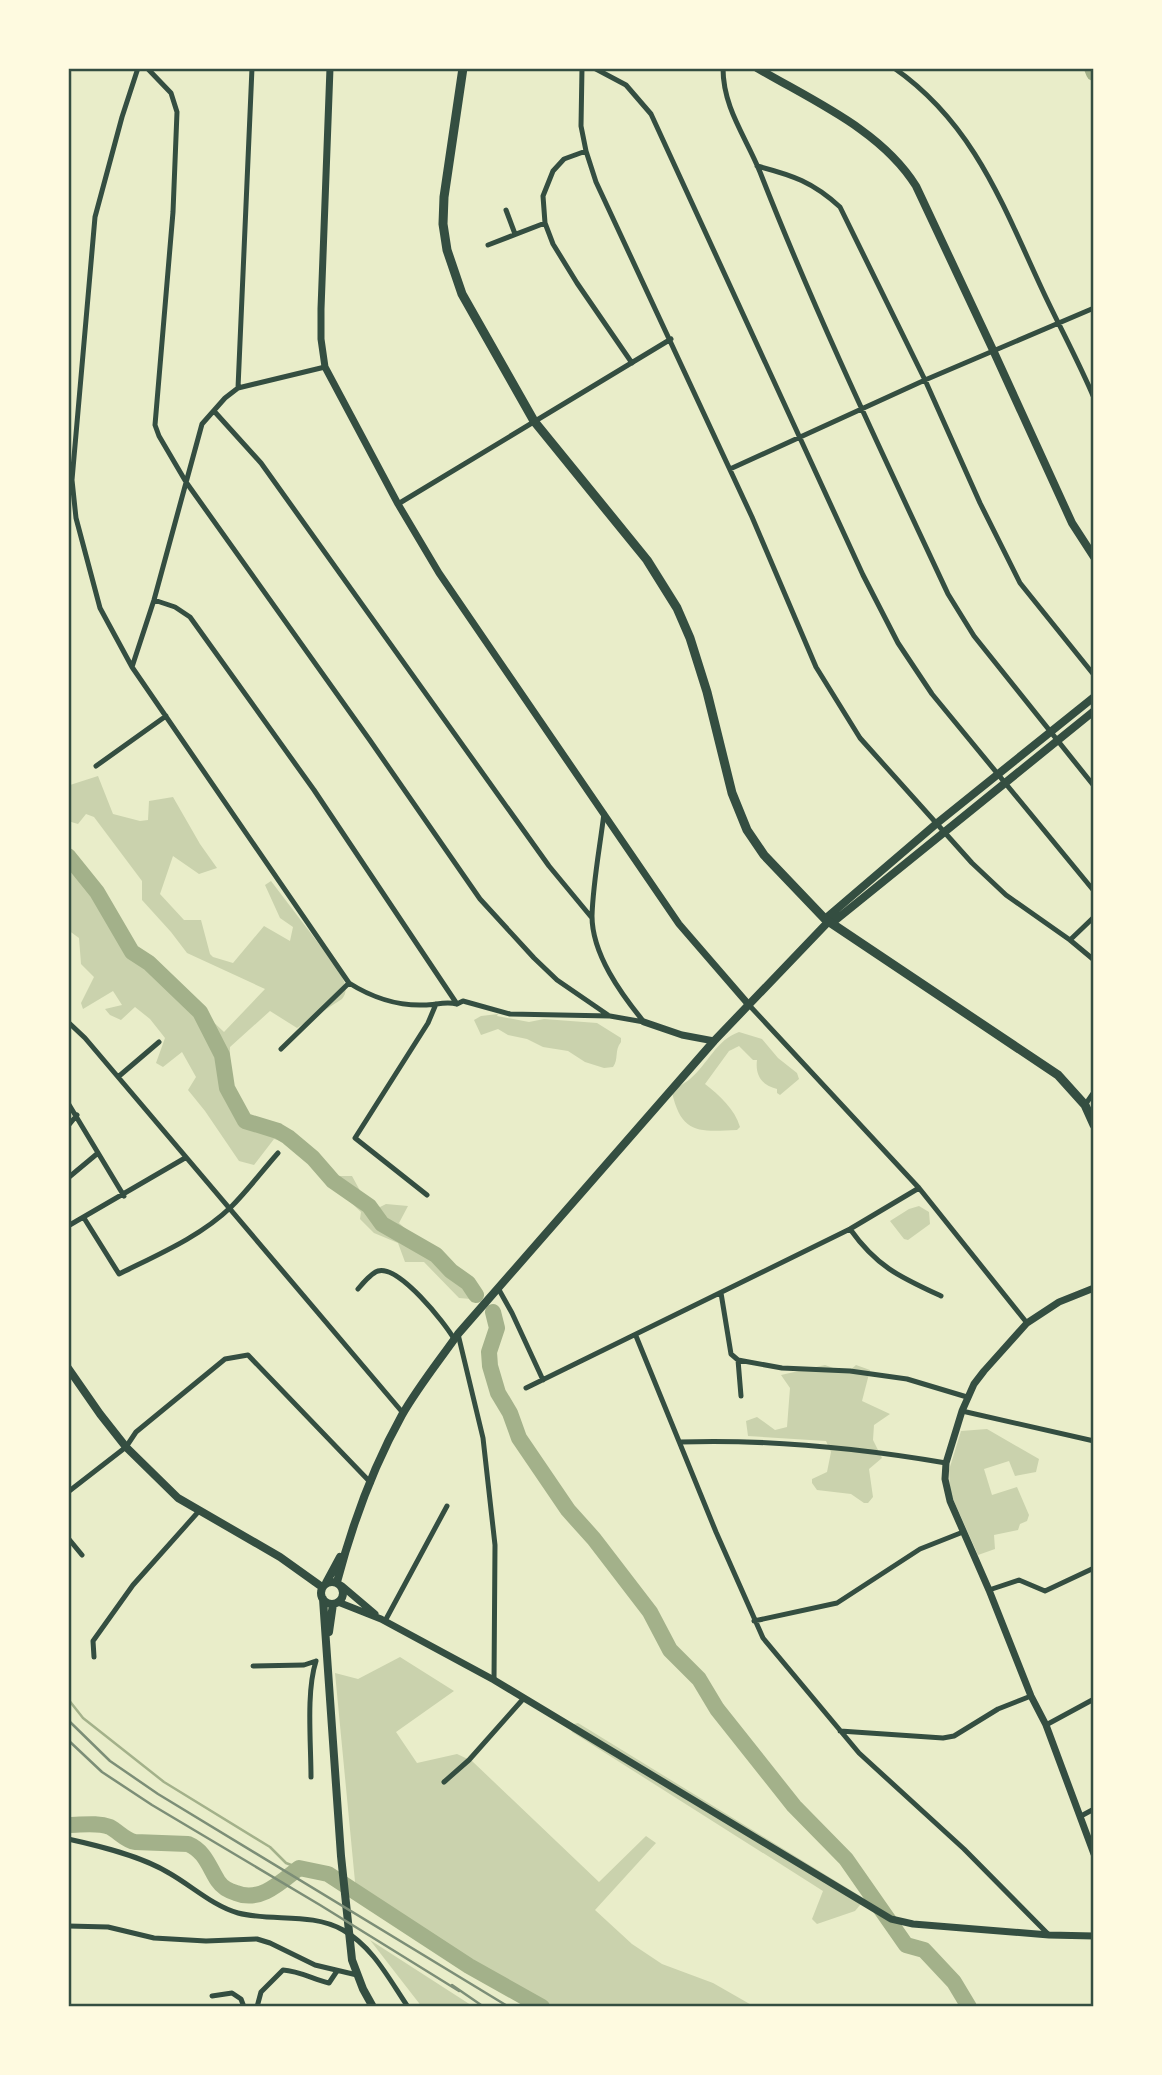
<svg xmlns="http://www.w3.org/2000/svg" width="1162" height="2075" font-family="Quicksand,sans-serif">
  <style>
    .green { fill: #cad2ad }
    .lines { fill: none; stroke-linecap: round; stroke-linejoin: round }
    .stream { stroke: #a3b18a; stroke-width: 2.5 }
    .river { stroke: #a3b18a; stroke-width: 16 }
    .minor { stroke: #344e41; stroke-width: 5 }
    .tertiary { stroke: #344e41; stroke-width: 7 }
    .secondary { stroke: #344e41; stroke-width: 8 }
    .primary { stroke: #344e41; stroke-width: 9 }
    .rail { stroke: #7c8e77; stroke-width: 2.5 }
    .neatline { fill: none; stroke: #344e41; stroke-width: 2.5 }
  </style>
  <rect width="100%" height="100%" fill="#e9edc9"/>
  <path class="green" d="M98 776 113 814 140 821 148 820 149 801 173 797 200 844 217 868 199 874 173 856 160 894 184 920H201L210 954 213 957 233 963 264 926 290 941 293 927 280 918 265 885 271 881 338 969C343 979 350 989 342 999L297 1028 270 1011 230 1047C229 1077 235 1091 247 1119L288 1131 303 1142 334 1176H352L364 1198 380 1207 386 1204 408 1206 399 1223 440 1259 465 1275 471 1299 459 1298 424 1262H405L398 1243 374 1233 360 1219 361 1212 287 1143 274 1139 254 1165 239 1161 205 1111 188 1090 196 1077 182 1052 163 1067 156 1063 165 1038 150 1019 135 1007 121 1020 110 1015 105 1009 122 1005 113 991 83 1009 81 1003 94 977 81 964 79 938 68 930V850L101 889 134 947 224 1032 265 989 187 953 171 932 142 900V881L94 817 86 814 78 824 68 821V783L70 785Z
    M498 1014 497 1016 529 1022 544 1019 597 1023 621 1038V1042C614 1051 619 1059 613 1067L604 1068 585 1062 568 1051 543 1047 527 1039 508 1035 498 1029 481 1035 474 1020 481 1016Z
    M739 1032 762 1039 778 1058 797 1073 799 1079 780 1095 777 1093V1089C762 1085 755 1076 757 1060H753L739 1046 729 1051 705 1084C719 1095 735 1109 740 1127L737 1130C699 1132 681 1134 672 1092 678 1086 684 1084 690 1079 708 1064 716 1040 739 1032Z
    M919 1206 929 1212 930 1224 908 1240 904 1239 890 1221 909 1209Z
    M825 1365 847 1373 856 1365 870 1370 862 1401 890 1414 874 1425 873 1440 882 1458 869 1469 873 1497 868 1503H864L851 1494 817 1490 812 1483V1479L827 1472 831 1452 826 1441 748 1436 746 1421 757 1417 775 1430 787 1427 790 1388 781 1375Z
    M987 1429 1039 1459 1036 1472 1015 1476 1009 1461 984 1469 992 1495 1017 1487 1029 1515 1027 1521 1020 1524 1018 1530 994 1535 995 1549 978 1555 950 1492 949 1470 961 1431Z
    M400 1657 454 1691 396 1732 417 1763 457 1754 472 1761 599 1882 646 1836 656 1843 595 1910 632 1944 662 1964 713 1983 755 2007H542L469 1966 356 1892 335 1673 358 1679Z
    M578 1723 865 1899 855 1911 817 1924 812 1919 823 1891 572 1732 570 1725Z
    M370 1940 474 2007H422Z"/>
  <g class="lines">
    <path class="stream" d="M68 1699 83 1718 164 1782 270 1847 286 1863 299 1868"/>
    <path class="river" d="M1092 68 1094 73
      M68 856 97 892 132 952 149 963 200 1012 222 1055 227 1088 245 1121 278 1131 288 1137 313 1158 333 1181 369 1206 382 1224 436 1255 451 1271 468 1283 476 1295
      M493 1312 497 1328 489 1352 490 1366 498 1393 510 1413 519 1438 568 1510 594 1539 650 1612 670 1650 699 1679 717 1709 794 1806 846 1859 906 1945 924 1950 954 1982 969 2007
      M68 1825C82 1825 97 1822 110 1827 119 1832 125 1840 135 1842L188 1844C205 1851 209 1867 218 1881 222 1887 229 1891 236 1893 260 1903 281 1882 299 1868L328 1874 469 1966 542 2007"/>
    <path class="minor" d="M138 68 122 117 95 217 72 480 76 518 100 608 132 667 349 983C371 997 398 1006 424 1005 436 1005 445 1001 457 1004L463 1001 510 1014 610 1016 644 1022
      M147 68 171 93 177 112 173 212 155 425 159 436 186 482 369 739 480 899 534 958 557 980 608 1015
      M582 68 581 126 586 151 596 182 752 517 816 667 860 738 972 863 1006 895 1070 940 1094 960
      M594 68 626 85 651 114 863 575 898 643 932 694 1094 891
      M723 68C723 108 746 137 760 172 816 315 883 455 948 594L974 636 1094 786
      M894 68C973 123 1002 203 1041 287 1058 324 1078 360 1094 398
      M586 151 564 159 553 171 543 196 545 223 553 244 577 283 632 363
      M757 166C792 175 813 182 840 207L925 380 980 503 1020 583 1094 675
      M506 210 515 234
      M488 245 545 223
      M238 388 252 68
      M214 411 261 463 549 866 592 918
      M730 469 925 380 1094 308
      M398 504 671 339
      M154 600 175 607 190 617 314 790 457 1004
      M132 667 154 600 202 424 225 398 238 388 325 367
      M96 766 166 716
      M604 813C600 847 593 882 592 916 592 954 621 994 644 1022
      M1070 940 1094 917
      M749 1005 919 1188 1027 1323
      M68 1022 85 1038 403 1413
      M281 1049 349 983
      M118 1077 159 1042
      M68 1103 124 1196
      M1085 1105 1094 1092
      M68 1126 77 1115
      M68 1178 98 1153
      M427 1195 355 1138 428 1023 436 1004
      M84 1218 119 1274C157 1255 200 1237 231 1207 248 1190 262 1171 278 1153
      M68 1226 185 1158
      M850 1229C877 1267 900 1277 941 1296
      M498 1288 512 1313 543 1380
      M358 1289C363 1283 371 1273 378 1271 399 1265 445 1323 454 1339
      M721 1293 731 1354 738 1360 782 1368 850 1371 907 1379 967 1397
      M458 1334 483 1438 495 1545 494 1680
      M636 1336 716 1532 763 1638 859 1753 964 1849 1049 1935
      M738 1360 741 1396
      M526 1388 850 1229 919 1188
      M962 1411 1094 1441
      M680 1442C770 1439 858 1448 946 1463
      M68 1492 126 1447 136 1432 225 1359 248 1355 371 1483
      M68 1538 82 1555
      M989 1590 1019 1580 1045 1591 1094 1568
      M385 1621 447 1506
      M754 1621 837 1603 920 1549 963 1532
      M94 1657 93 1641 133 1585 199 1511
      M253 1666 304 1665 316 1661
      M1046 1725 1094 1699
      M840 1731 943 1738 954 1736 998 1709 1031 1696
      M311 1777C311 1742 306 1692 316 1661
      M444 1782 469 1760 524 1698
      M1081 1816 1094 1809
      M68 1839C100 1846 141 1856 169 1873 192 1886 213 1906 238 1913 273 1922 311 1912 343 1930 373 1947 389 1979 408 2007
      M68 1926 108 1927 154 1938 206 1941 257 1939 270 1943 315 1965 357 1975
      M212 1996 232 1993 241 1999 244 2007
      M257 2007 261 1992 283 1970C299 1971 313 1979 329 1983L337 1971"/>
    <path class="tertiary" d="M330 68 321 309V339L325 367 398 504 439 573 679 924 749 1005
      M644 1022 682 1035 714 1041
      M1094 1288 1059 1302 1027 1323 984 1371 974 1384 962 1411 946 1463 945 1479 950 1501 989 1590 1031 1696 1046 1725 1094 1854
      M342 1586 375 1614
      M338 1602 381 1619 494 1680 891 1919 913 1924 1049 1935 1094 1936"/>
    <path class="secondary" d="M757 68C813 101 881 130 916 186L993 350 1072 523 1094 557
      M825 919 936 824 1094 697
      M832 923 1094 711
      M68 1368 100 1414 126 1447 178 1498 280 1557 322 1587
      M321 1593a11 11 0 1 1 22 0a11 11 0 1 1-22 0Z
      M337 1582C352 1525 373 1467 402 1415 418 1387 439 1361 458 1334L714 1041 829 921
      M326 1583 340 1557
      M323 1599 341 1856 352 1960 363 1989 373 2007
      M329 1632 333 1604"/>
    <path class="primary" d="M463 68 444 197 443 224 447 250 462 294 534 421 647 560 677 608 690 638 707 692 732 793 747 830 764 855 825 919 1058 1075 1085 1105 1094 1125"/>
    <path class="rail" d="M68 1720 110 1761 158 1794 509 2007
      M68 1740 102 1772 152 1805 320 1905 459 1991
      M452 1985 484 2007"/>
  </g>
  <rect width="1162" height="2075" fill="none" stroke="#fefae0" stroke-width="140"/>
  <rect x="70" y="70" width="1022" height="1935" class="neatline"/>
</svg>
